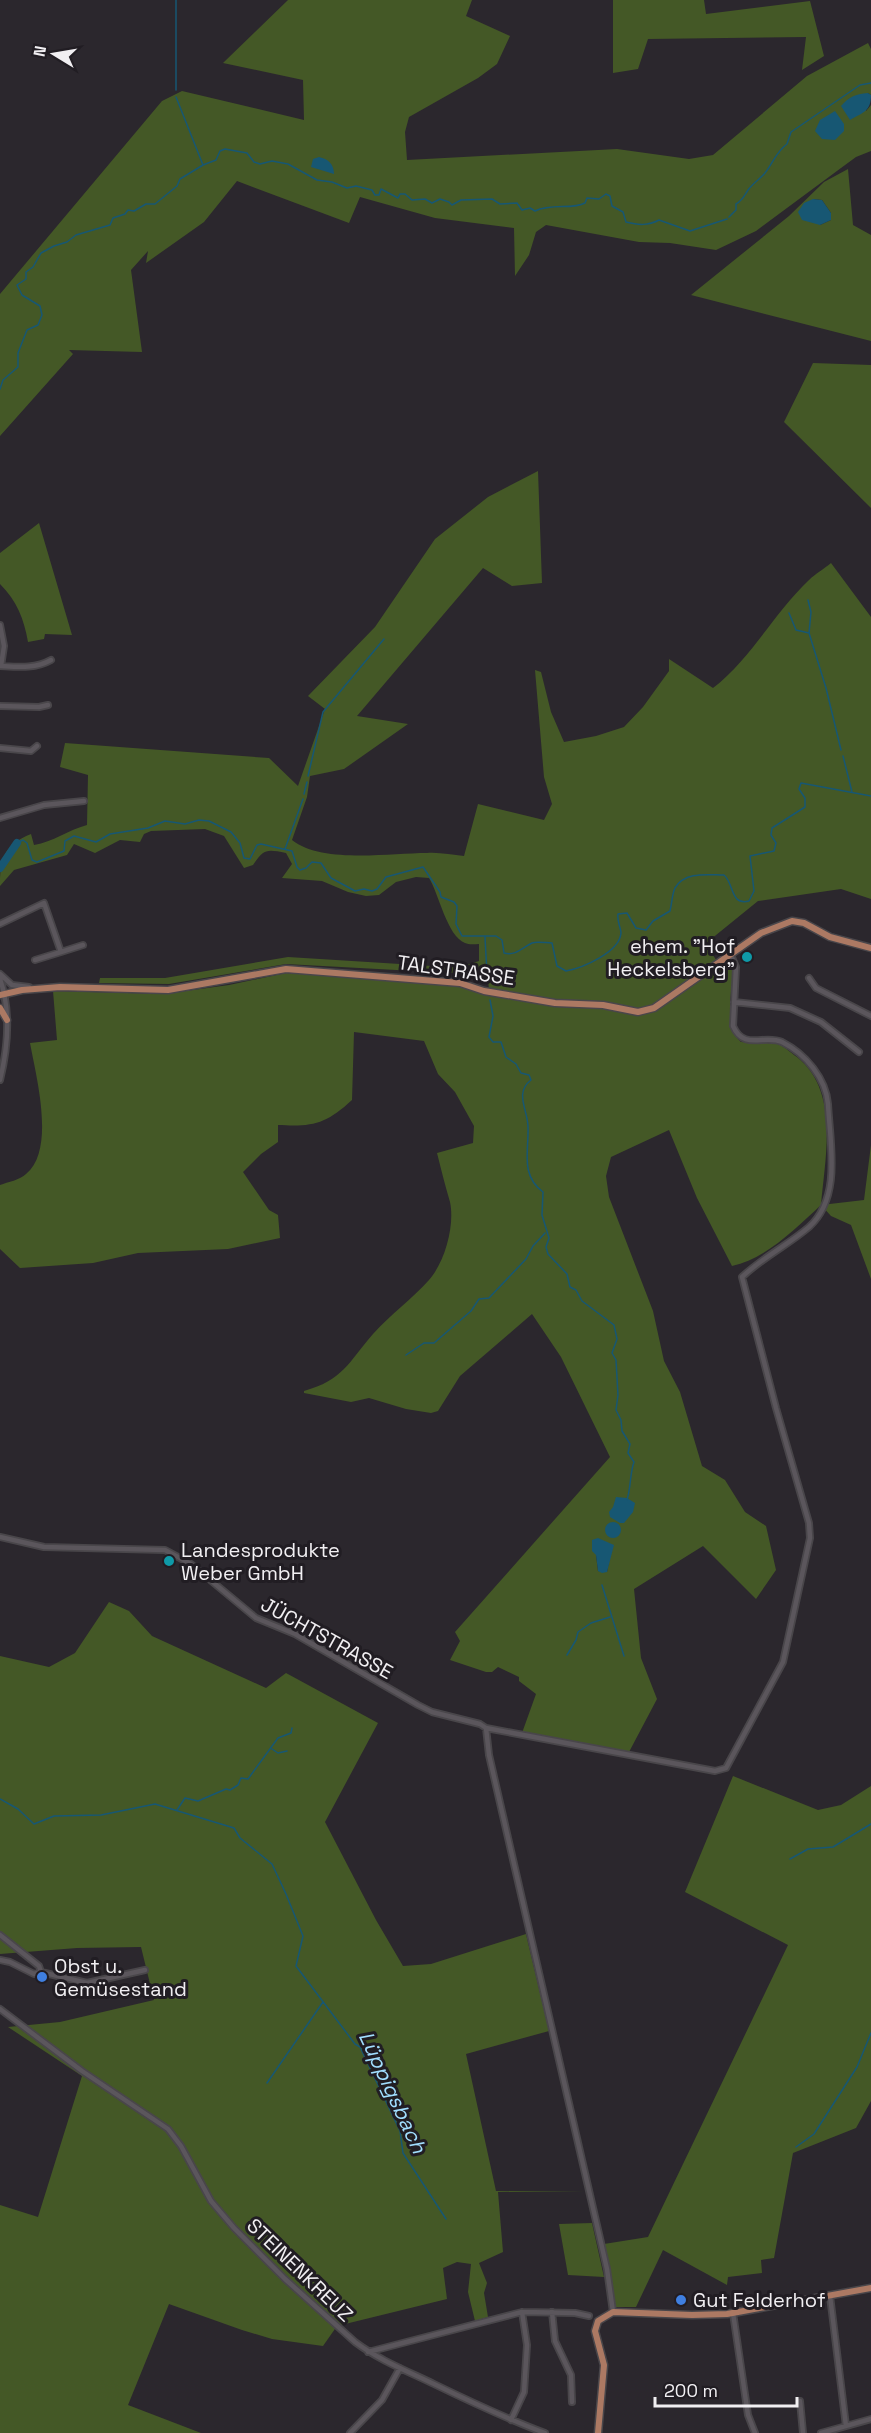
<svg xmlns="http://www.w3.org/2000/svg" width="871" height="2433" font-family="'Space Grotesk',sans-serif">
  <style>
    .green { fill: #445826; fill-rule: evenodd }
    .water { fill: #175773 }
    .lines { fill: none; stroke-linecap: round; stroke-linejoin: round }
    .stream { stroke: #175773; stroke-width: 1.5 }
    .river { stroke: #175773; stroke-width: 8 }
    .minor-casing { stroke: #49464a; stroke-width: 8 }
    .major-casing { stroke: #49464a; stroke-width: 9 }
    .minor { stroke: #5b565c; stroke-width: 4.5 }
    .major { stroke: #ac7963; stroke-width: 6 }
    .culture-dot { fill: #0f9aa8; stroke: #211d23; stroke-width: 2 }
    .shop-dot { fill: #3f7fe0; stroke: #211d23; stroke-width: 2 }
    .labels { text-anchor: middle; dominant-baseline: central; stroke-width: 6; stroke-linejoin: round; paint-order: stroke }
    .poi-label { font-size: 20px; fill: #f1eff2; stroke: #211d23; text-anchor: start }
    .street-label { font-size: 20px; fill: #f1eff2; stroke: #211d23 }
    .water-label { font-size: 21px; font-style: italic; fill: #a1defe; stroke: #211d23 }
  </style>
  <rect width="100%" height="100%" fill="#2b272d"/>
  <path class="green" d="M288 0H472L466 16 510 36 497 64 478 78 409 117 405 132 407 160 617 149 689 159 713 155 807 76 868 43 871 49V95L868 93 866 111 871 105V151L856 157 841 168 756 231 716 250 670 243 639 242 546 225 536 232 529 255 515 276 514 228 435 218 360 197 349 223 237 181 204 222 146 263 148 251 131 270 142 352 69 350 73 354 0 436V294L162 101 182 91 304 120 303 80 223 63Z
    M613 0H704L706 14 810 1 824 56 802 70 806 37 648 39 638 69 613 73Z
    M848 169 853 225 871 235V341L691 295 789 216 824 182ZM813 199 822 200 831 213V220L820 225Z
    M813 363 871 365V508L784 422Z
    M538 471 542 583 512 586 483 568 357 716 408 724 344 769 310 776 307 797 292 840C322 864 390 853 427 853 439 852 452 855 464 856L478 804 544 820 552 804 544 777 535 670 541 672 551 712 564 742 596 736 624 727 643 707 669 671V659L713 688C751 659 773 614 809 580 815 574 824 569 831 563L871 617V899L841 889 758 901 705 944 717 961 730 962 734 967C732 991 723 1025 741 1042 753 1043 766 1042 778 1044 784 1046 791 1053 797 1057 840 1091 825 1157 821 1205L864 1200 871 1145V1279L851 1225 831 1216 821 1205C796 1228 766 1259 732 1266L697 1198 669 1130 611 1157 606 1176 609 1197 653 1311 664 1361 680 1392 702 1466 725 1480 745 1512 766 1526 776 1570 756 1599 703 1546 634 1589 641 1658 657 1699 629 1752 522 1733 536 1694 519 1681V1677L498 1667 492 1672H486L450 1660 460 1641 455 1632 610 1457 561 1357 532 1314 460 1376 438 1411 431 1413 406 1409 369 1398 351 1402 304 1393V1391C343 1380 348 1363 373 1334 390 1315 412 1299 429 1280 445 1262 455 1225 450 1202 445 1185 441 1169 437 1153L473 1143 474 1126 455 1092 438 1074 424 1041 354 1032 352 1100C326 1124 313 1127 278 1125V1142L261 1154 243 1172 269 1210 278 1215 280 1238 228 1249 138 1253 93 1263 20 1268 0 1249V1185C8 1182 20 1180 26 1174 56 1150 36 1076 30 1043L57 1040 53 991 164 994 229 985 286 973 456 985 479 993H489L488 975 286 964 169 984 99 983 100 978H165L288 957 432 966 466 965 479 961V944C475 944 469 945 465 943 447 936 439 894 429 878L416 877 396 882 379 895 366 896 348 892 322 881 282 878 292 864 286 853C266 849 264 849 253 865L244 868 224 836 205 829 151 831 144 834 140 842 120 840 95 853 74 844 67 855 14 870 0 886C0 858 4 845 31 834L34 845C53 842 68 830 87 825L88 775 60 767 65 743 269 758 298 786 325 709 308 696 375 627 435 539 488 497ZM596 1555 609 1561 607 1572 598 1571Z
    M39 523 72 635 45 634 44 639 28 642C24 619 17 601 0 584V553Z
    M109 1602 129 1611 152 1636 266 1688 286 1673 378 1723 325 1822 376 1920 403 1966 431 1964 526 1934 549 2031 466 2054 496 2191H585L498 2192 503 2252 479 2263 487 2283 484 2293 488 2317 475 2321 468 2292 471 2264 457 2262 443 2268 447 2299 337 2326 323 2346 272 2339 242 2330 169 2304 128 2405 201 2433H0V2205L38 2217 82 2076 8 2027 60 2022 154 2000 141 1947 77 1948 0 1954V1656L49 1667 75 1653Z
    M733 1776 818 1810 841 1805 871 1786V2101L856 2128 793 2153 774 2258 761 2260 762 2273 728 2277 727 2285 663 2250 636 2307H615L604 2244 648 2237 788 1945 685 1892Z
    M592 2223 604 2277 568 2275 559 2224Z"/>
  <path class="water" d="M868 93 871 95C871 111 864 112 850 120L841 106C849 97 855 94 868 93Z
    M835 111 844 124V131L835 140 822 139 815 131 820 120Z
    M319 157C328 159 334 164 334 174L311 167 313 159Z
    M813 199 822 200 831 213V220L820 225 802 220 798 212 804 203Z
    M616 1497 627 1498 635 1503 633 1512 624 1523H620L610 1517 609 1512 613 1507Z
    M605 1530a8 8 0 1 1 16 0a8 8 0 1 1-16 0Z
    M598 1538 614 1545 607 1572 602 1573 598 1571 596 1555 592 1551V1540Z"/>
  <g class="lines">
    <path class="stream" d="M176 90V0
      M176 97 203 165
      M729 217 736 210V204C743 200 744 196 748 190 753 183 760 179 765 173 773 163 776 152 787 144L791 132 860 85 871 83
      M0 389 3 380 18 367V353L27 330 38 325 42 315 40 306 22 295 17 285 26 279V272L33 267 41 253 54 246 67 242 76 235 110 225 113 218 125 214 128 210 134 211 146 204H155L177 186 180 179 203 165 216 160 220 151 225 149 247 153 254 162 260 164 272 161 288 164 317 180 332 182 347 188 356 186 372 190 375 195H379L381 189 398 198 400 194H405L412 200 425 199 432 203 440 199 449 202 452 205 461 200 492 199 500 204 517 203 522 210 530 208 535 211C552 203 572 210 585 203L587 198 599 199 606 194 610 196 612 206 623 212 626 222C638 225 648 226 659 220L690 231 727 219
      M808 600 811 612 809 633 826 688 841 750
      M789 613 796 630 809 633
      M843 756 852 792
      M308 776 323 712 384 639
      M304 794 307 782
      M17 843 23 840 27 843 32 860 37 862 64 851 65 841 74 836 96 842 110 834 148 828 165 821 185 824 199 820 209 821 231 832 240 843 244 858 250 859 257 845 261 844 292 851 297 867 300 870 306 868 312 862 321 863 331 878 355 891 364 889 372 891 377 889 386 877 423 867 440 892 441 897 454 902 457 906 456 924 462 936H496L502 940 504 953C516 956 522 948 532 943 537 941 546 943 552 943L557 966 566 971C582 968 621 952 621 932 620 926 617 921 618 914L627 913 636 928 646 930 653 921 670 911C672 903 672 894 675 888 685 871 708 875 724 875 734 883 730 906 749 901L754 891 750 856 774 851 776 843 771 835 772 828 805 807V798L799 789 801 783 871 796
      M285 849 303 799
      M485 937 487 975
      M490 1000 493 1016 489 1037 493 1042H501L506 1057 516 1064 521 1073 529 1075 531 1080C514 1093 528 1110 528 1127 529 1151 520 1175 543 1192L542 1215 549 1238 546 1247 548 1254 567 1274 570 1287 576 1290 582 1301 614 1325 617 1339 612 1353 616 1360 618 1395 616 1410 621 1420 622 1431 630 1444 628 1453 634 1462C630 1472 631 1487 627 1500
      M406 1355 424 1343H434L471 1311 479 1299 489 1298 526 1259 533 1246 545 1233
      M602 1585 624 1656
      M567 1655 576 1640 578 1632 591 1623 610 1617
      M272 1749 278 1753 287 1751
      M0 1799 18 1809 34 1824 54 1816 101 1815 155 1804 234 1828 240 1838 272 1864 286 1894 303 1936 296 1966 355 2044 360 2047 400 2131 403 2153 446 2219
      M177 1810 185 1798 198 1801 226 1789 230 1790 238 1785 241 1778 248 1779 278 1738 291 1733 292 1728
      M790 1859 808 1849 833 1847 871 1824
      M267 2083 323 2002
      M796 2147 814 2134 857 2067 871 2033"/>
    <path class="river" d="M0 868 17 843"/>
    <defs>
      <path id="minor" d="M0 625 4 646 1 666
        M0 666C18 667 35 669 51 660
        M0 706 39 707 48 705
        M0 748 31 751 37 746
        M0 818 44 805 84 801
        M0 924 44 903 61 952 83 945
        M35 960 61 952
        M0 974 12 985 29 987
        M809 978 816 988 871 1016
        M0 979C11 1011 8 1047 0 1080
        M734 1002 790 1008 821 1022 859 1052
        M0 1537 44 1547 165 1550 191 1564 256 1618 295 1634 418 1705 432 1712 480 1724 486 1728 715 1771 726 1768 783 1662 810 1538 809 1523 776 1408 742 1277C763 1257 788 1245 809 1227 842 1197 830 1144 828 1104 826 1079 806 1054 782 1042 764 1034 744 1051 733 1026L736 967 731 955
        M486 1728 489 1755 607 2269 613 2312
        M0 1935 39 1966 41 1972 34 1974 10 1962 0 1960
        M41 1972 87 1983 145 1970
        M0 2009 82 2071 168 2129 181 2146 211 2201 234 2228 285 2279 355 2342C379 2360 407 2371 434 2384 471 2402 507 2419 545 2433
        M830 2296 846 2426
        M552 2312 555 2341 571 2375 572 2402
        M733 2313 748 2415 755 2433
        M368 2352 522 2312 575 2313 589 2316
        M800 2401 803 2433
        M511 2420 524 2392 527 2345 522 2312
        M350 2433 382 2400 400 2368
        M821 2433 871 2419"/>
      <path id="major" d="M0 995 22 990 60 987 168 990 286 969 460 983 484 991 555 1003 603 1005 638 1012 654 1008 761 933 792 921 804 923 830 937 871 948
        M0 1008 7 1020
        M598 2433 604 2365 595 2331 598 2321 613 2312 692 2315 727 2314 871 2288"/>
    </defs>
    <use href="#minor" class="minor-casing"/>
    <use href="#major" class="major-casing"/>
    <use href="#minor" class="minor"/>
    <use href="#major" class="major"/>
  </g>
  <g class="culture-dot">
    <circle cx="747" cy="957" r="6"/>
    <circle cx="169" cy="1561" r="6"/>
  </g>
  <g class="shop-dot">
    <circle cx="42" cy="1977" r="6"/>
    <circle cx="681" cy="2300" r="6"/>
  </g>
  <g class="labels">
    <g class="poi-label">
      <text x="735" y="946" text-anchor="end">ehem. "Hof<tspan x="735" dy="23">Heckelsberg"</tspan></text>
      <text x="181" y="1550">Landesprodukte<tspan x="181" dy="23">Weber GmbH</tspan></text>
      <text x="54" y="1966">Obst u.<tspan x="54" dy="23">Gemüsestand</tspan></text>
      <text x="693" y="2300">Gut Felderhof</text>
    </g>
    <g class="street-label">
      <text transform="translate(456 970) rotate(8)">TALSTRASSE</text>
      <text transform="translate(327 1638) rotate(29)">JÜCHTSTRASSE</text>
      <text transform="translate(300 2270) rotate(44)">STEINENKREUZ</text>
    </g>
    <g class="water-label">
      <text transform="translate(393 2092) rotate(65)">Lüppigsbach</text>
    </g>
  </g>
  <g transform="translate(54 54) rotate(281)" stroke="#211d23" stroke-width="4.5" paint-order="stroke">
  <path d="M0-4.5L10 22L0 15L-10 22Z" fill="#f1eff2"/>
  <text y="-9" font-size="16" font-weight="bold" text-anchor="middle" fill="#f1eff2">N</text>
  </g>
  <path d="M655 2397v9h142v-9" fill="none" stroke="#f1eff2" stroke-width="3"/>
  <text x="664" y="2397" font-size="18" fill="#f1eff2" stroke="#211d23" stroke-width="4.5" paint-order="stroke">200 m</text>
</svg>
